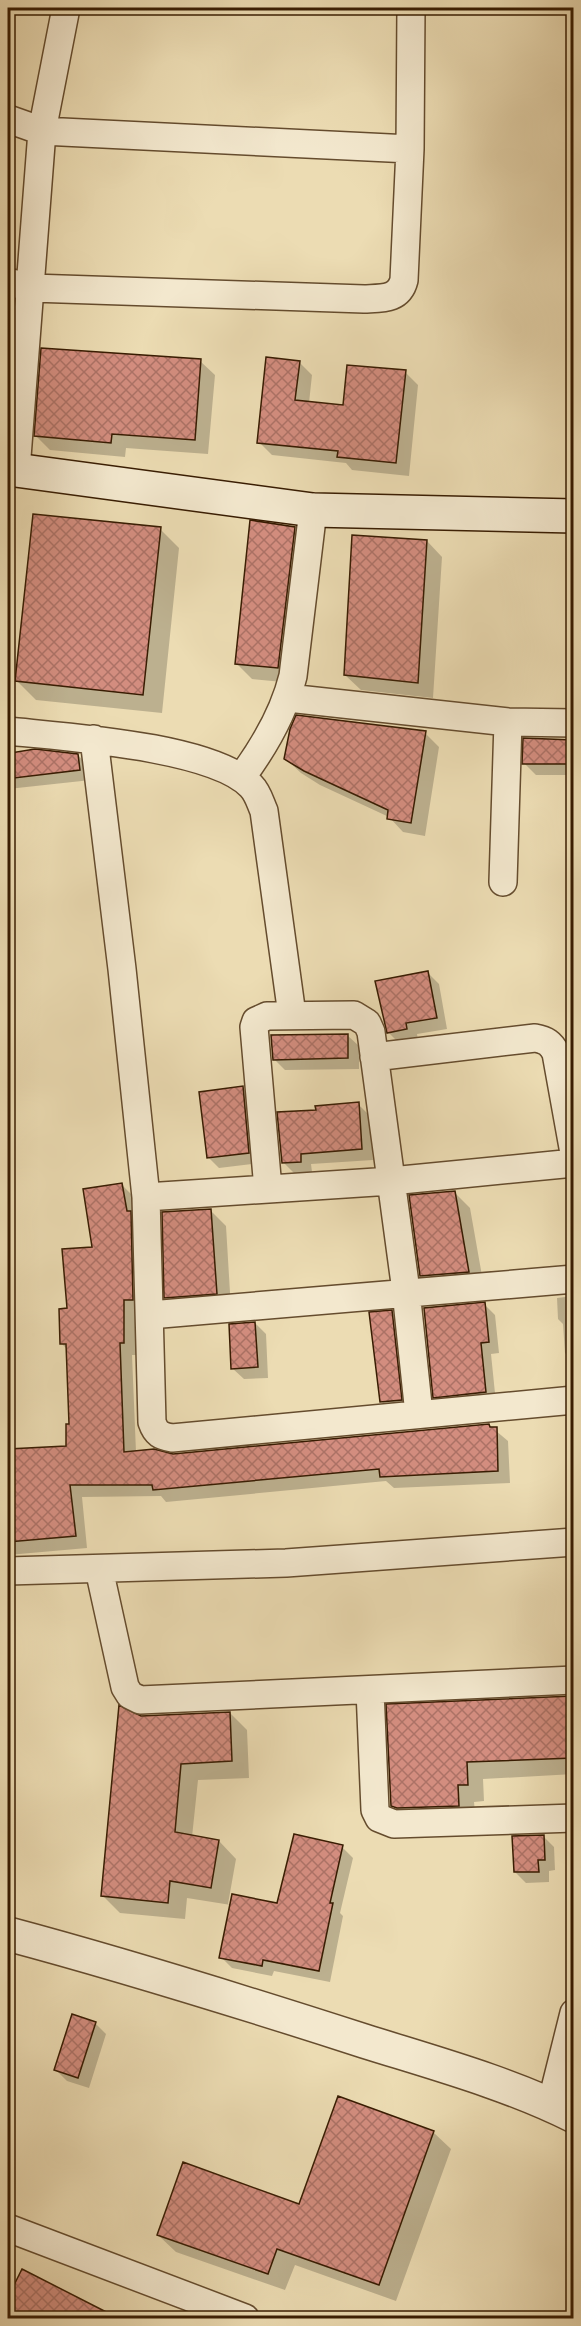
<svg xmlns="http://www.w3.org/2000/svg" width="581" height="2326" font-family="'IM FELL French Canon',serif">
  <style>
    .shadow { fill: #0003 }
    .building { fill: url(#building-cross-hatch); stroke: #381c02; stroke-width: 1.5 }
    .lines { fill: none; stroke-linecap: round; stroke-linejoin: round }
    .minor-casing { stroke: #654c2e; stroke-width: 30 }
    .tertiary-casing { stroke: #654c2e; stroke-width: 36 }
    .secondary-casing { stroke: #381c02; stroke-width: 36 }
    .minor { stroke: #f3e8ce; stroke-width: 27 }
    .tertiary { stroke: #f3e8ce; stroke-width: 33 }
    .secondary { stroke: #f3e8ce; stroke-width: 33 }
  </style>
  <defs>
    <pattern id="building-cross-hatch" width="8" height="8" patternUnits="userSpaceOnUse" patternTransform="scale(1.5)"><rect width="8" height="8" fill="#d38d7f"/><path d="M0 0l8 8M0 8l8-8" fill="none" stroke="#ac7266"/></pattern>
  </defs>
  <rect width="100%" height="100%" fill="#ecdcb3"/>
  <filter id="stains"><feTurbulence type="fractalNoise" baseFrequency=".00333" numOctaves="4"/><feColorMatrix values="0 0 0 0 .2 0 0 0 0 .09 0 0 0 0 .02 0 0 0 .5 -.17"/></filter>
  <radialGradient id="worn" r=".72"><stop offset=".6" stop-color="#630" stop-opacity="0"/><stop offset="1" stop-color="#630" stop-opacity=".3"/></radialGradient>
  <path class="shadow" d="M8 349 24 364 8 441Z
    M200 361 215 375 208 454 126 448 125 457 50 450 36 436Z
    M299 362 312 375 309 403 344 407 405 372 418 385 409 476 352 470 346 463 272 455 259 442Z
    M294 528 310 544 293 683 252 679 236 663Z
    M160 529 179 548 162 713 36 700 17 681Z
    M427 541 442 557 433 698 361 690 345 675Z
    M569 624H574V708L572 707Z
    M425 733 439 747 425 836 403 832 389 817 320 785 301 773 286 759Z
    M574 741V775H536L524 763Z
    M35 751 78 755 89 767 91 780 8 789V754Z
    M428 973 439 984 447 1029 417 1034 418 1040 399 1043 388 1032Z
    M347 1035 359 1046V1069L285 1070 274 1059Z
    M243 1088 254 1099 259 1163 219 1168 208 1157Z
    M358 1104 369 1115 373 1160 311 1164 312 1172 294 1173 283 1162 317 1111Z
    M122 1185 134 1197 145 1312H135L136 1355H132L136 1452 173 1455 489 1425 508 1441 510 1483 394 1488 386 1481 166 1502 161 1496 82 1497 87 1548 8 1555V1451L68 1447 71 1425 68 1350 61 1343 68 1310Z
    M454 1192 470 1208 484 1287 437 1291 421 1276Z
    M210 1210 226 1226 231 1309 181 1312 166 1297Z
    M574 1296V1362L565 1353 563 1324 558 1319 557 1298Z
    M484 1304 495 1315 499 1353 491 1354 496 1403 446 1408 435 1397Z
    M392 1312 403 1323 412 1411 393 1413 382 1402Z
    M255 1323 266 1334 268 1378 244 1379 232 1368Z
    M574 1696V1774L483 1779 484 1801 474 1802 476 1822H409L392 1805 388 1706Z
    M230 1713 247 1730 249 1778 198 1780 192 1837 219 1841 236 1859 228 1904 231 1905H278L342 1847 353 1858 340 1913 343 1916 330 1982 274 1971 272 1976 232 1968 221 1957 231 1905 187 1898 185 1919 120 1913 103 1896 140 1717Z
    M543 1836 554 1847 555 1870 549 1871V1882L526 1883 515 1872Z
    M95 2023 106 2034 89 2088 67 2081 56 2070Z
    M433 2132 451 2149 396 2301 295 2265 285 2290 176 2252 158 2235 300 2206Z"/>
  <path class="building" d="M41 348 201 359 195 440 112 434 111 443 34 436Z
    M266 357 300 361 295 400 343 405 347 365 406 370 396 463 337 457 338 451 257 443Z
    M33 514 161 527 143 695 15 681Z
    M250 520 295 527 278 668 235 664Z
    M352 535 427 540 418 683 344 675Z
    M296 715 426 731 411 823 387 819 388 810 304 771 284 759 290 729Z
    M523 738 573 740V764H522Z
    M35 749 78 754 80 770 14 778 10 753Z
    M428 971 437 1018 406 1023 407 1029 387 1033 375 981Z
    M348 1034V1058L273 1060 271 1035Z
    M243 1086 249 1153 207 1158 199 1092Z
    M359 1102 362 1149 301 1154V1162L282 1163 277 1112 316 1110 315 1106Z
    M122 1183 127 1211H131L133 1300H124V1343H120L124 1452 154 1449 173 1454 489 1424 490 1427H497L498 1471 380 1477 379 1469 153 1490 152 1485H70L76 1536 8 1542V1449L66 1446V1424H69L66 1344H60L59 1309 67 1308 62 1249 92 1247 83 1189Z
    M455 1191 469 1272 420 1276 409 1195Z
    M211 1209 217 1294 164 1298 162 1212Z
    M485 1302 489 1342 481 1343 486 1392 433 1398 424 1308Z
    M392 1310 402 1400 380 1402 369 1312Z
    M255 1322 258 1367 231 1369 229 1324Z
    M573 1696V1758L467 1762 468 1785H458L459 1806 397 1808 391 1806 386 1704Z
    M119 1705 141 1716 230 1712 232 1761 181 1764 175 1832 219 1840 211 1888 170 1881 168 1903 101 1896Z
    M294 1834 343 1845 330 1903H333L319 1971 263 1960 262 1966 219 1958 232 1894 277 1903Z
    M544 1835 545 1860H538L539 1872H514L512 1836Z
    M72 2014 96 2022 78 2078 54 2070Z
    M338 2096 434 2131 379 2285 277 2249 268 2274 157 2235 183 2162 299 2204Z
    M22 2269 120 2319H8V2297Z"/>
  <g class="lines">
    <defs>
      <path id="minor" d="M8 119 42 131 410 149
        M8 282 32 288 364 299C382 298 399 300 404 280L410 149 411 8
        M16 470 42 131 66 8
        M288 698 508 722 574 723
        M8 731C64 737 212 746 251 786 258 793 260 802 264 811L292 1015
        M94 739 122 969 146 1197 152 1422C156 1434 161 1436 172 1438L574 1400
        M241 778C264 747 284 713 293 676L313 510
        M503 882 508 722
        M374 1057 535 1038C546 1040 551 1043 556 1053L574 1153
        M268 1189 254 1027 256 1021 267 1016 354 1015 367 1023 371 1032 406 1291 419 1414
        M146 1197 391 1181 574 1163
        M150 1315 574 1279
        M99 1569 125 1687 130 1695 140 1700 574 1680
        M8 1571 286 1563 574 1542
        M370 1690 375 1810 379 1818 394 1824 574 1818
        M551 2105 574 2013
        M8 2228 245 2318"/>
      <path id="tertiary" d="M8 1934C128 1966 246 2003 364 2041 434 2063 508 2083 574 2116"/>
      <path id="secondary" d="M8 469 313 510 574 516"/>
    </defs>
    <use href="#minor" class="minor-casing"/>
    <use href="#tertiary" class="tertiary-casing"/>
    <use href="#secondary" class="secondary-casing"/>
    <use href="#minor" class="minor"/>
    <use href="#tertiary" class="tertiary"/>
    <use href="#secondary" class="secondary"/>
  </g>
  <rect width="581" height="2326" fill="none" stroke="#ecdcb3" stroke-width="30"/>
  <rect x="9" y="9" width="563" height="2308" fill="none" stroke="#381c02" stroke-width="3"/>
  <rect x="15" y="15" width="551" height="2296" fill="none" stroke="#381c02" stroke-width="1.5"/>
  <rect width="100%" height="100%" filter="url(#stains)"/>
  <rect width="100%" height="100%" fill="url(#worn)"/>
</svg>
